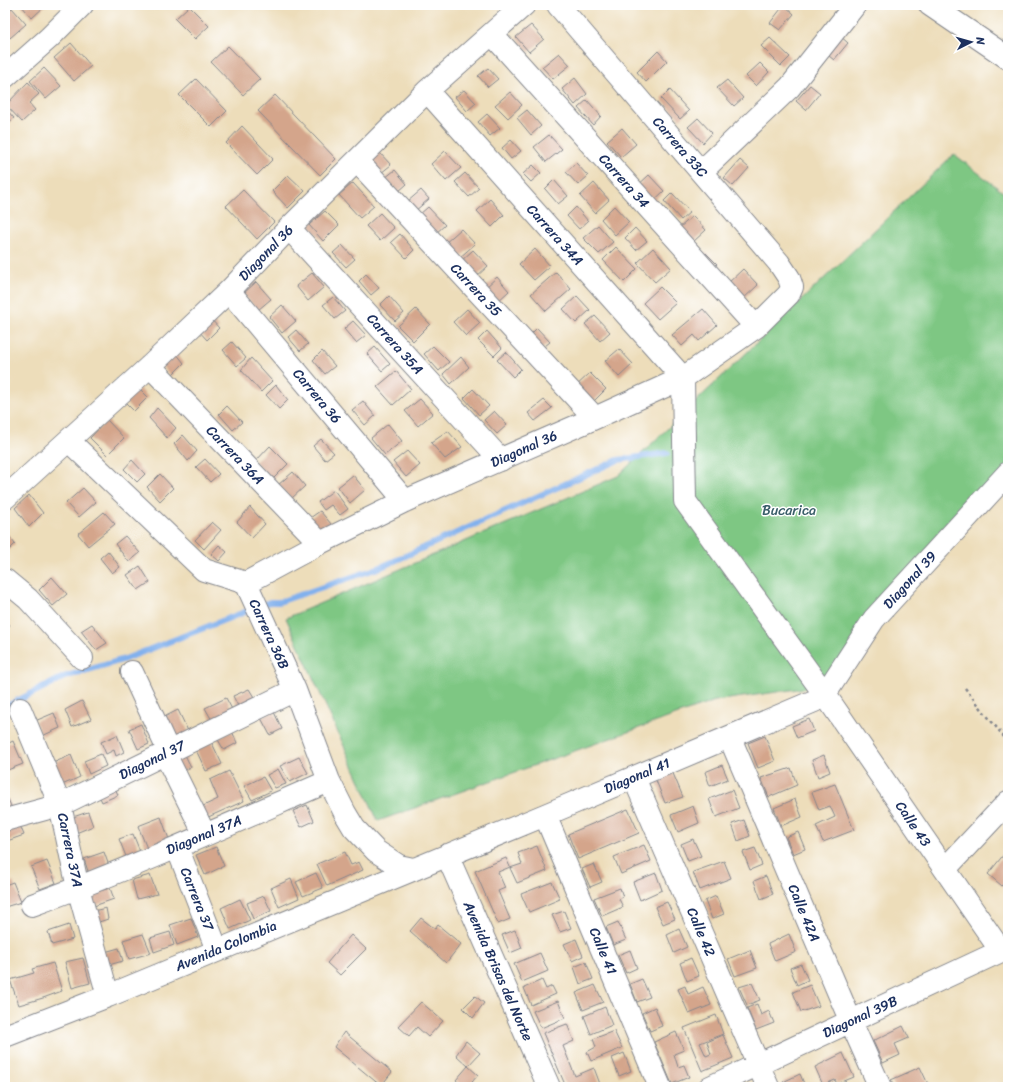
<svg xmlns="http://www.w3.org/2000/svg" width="1013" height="1092" font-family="Sriracha,sans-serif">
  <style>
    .green { fill: #7ec783; stroke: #4c7b70 }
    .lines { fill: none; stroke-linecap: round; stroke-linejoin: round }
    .stream { stroke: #82b1ed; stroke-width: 6 }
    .building { fill: #d4a58b }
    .minor-casing { stroke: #84868c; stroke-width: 24 }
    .path { stroke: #84868c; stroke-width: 2.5; stroke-dasharray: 3 3; stroke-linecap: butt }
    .minor { stroke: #fff; stroke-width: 22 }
    .labels { text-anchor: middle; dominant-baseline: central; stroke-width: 3; stroke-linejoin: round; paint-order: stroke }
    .street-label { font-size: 14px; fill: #1b2f5e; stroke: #fff }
    .park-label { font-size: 14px; fill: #395d69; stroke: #fff }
  </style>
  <rect width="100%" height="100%" fill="#fff"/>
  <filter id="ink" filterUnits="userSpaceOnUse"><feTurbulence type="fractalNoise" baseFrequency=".025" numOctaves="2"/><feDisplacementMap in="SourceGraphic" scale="8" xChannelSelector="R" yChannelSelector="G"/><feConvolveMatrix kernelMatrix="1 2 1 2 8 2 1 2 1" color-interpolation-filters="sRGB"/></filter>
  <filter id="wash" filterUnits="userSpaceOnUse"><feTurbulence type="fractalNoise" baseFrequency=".012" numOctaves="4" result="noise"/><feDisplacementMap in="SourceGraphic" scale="16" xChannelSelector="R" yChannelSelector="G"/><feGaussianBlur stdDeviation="0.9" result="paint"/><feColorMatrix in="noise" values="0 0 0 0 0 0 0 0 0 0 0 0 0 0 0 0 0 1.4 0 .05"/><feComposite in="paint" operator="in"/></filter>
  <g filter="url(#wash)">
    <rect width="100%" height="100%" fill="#edddba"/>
    <path class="green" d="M954 154 1008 196V465L832 684 715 701 378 821 286 618 618 476Z"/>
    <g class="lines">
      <path class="stream" d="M5 707 64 677 125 659 270 602H279L381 567 618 460 667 453"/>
    </g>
    <g id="blocks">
      <path class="building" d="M21 5H46L32 18Z
        M784 5 794 14 780 30 770 23Z
        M189 6 209 26 195 39 175 19Z
        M12 8 26 24 10 38 5 32V13Z
        M531 25 544 39 529 52 516 37Z
        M839 35 848 43 834 60 824 52Z
        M770 38 790 57 781 66 761 46Z
        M71 43 91 66 74 81 54 58Z
        M228 46 260 79 243 95 211 62Z
        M658 51 667 61 646 82 637 72Z
        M559 53 570 65 553 79 542 67Z
        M760 63 769 72 756 86 746 76Z
        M44 68 61 86 46 99 30 81Z
        M488 68 498 79 488 87 478 76Z
        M575 78 587 94 575 105 562 89Z
        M196 79 227 111 211 127 179 95Z
        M727 80 743 98 734 106 717 88Z
        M28 82 39 94 29 103 35 110 22 122 6 105Z
        M810 85 820 93 806 110 796 101Z
        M464 90 476 103 467 111 455 97Z
        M670 90 689 111 680 119 661 99Z
        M510 92 522 105 508 118 495 105Z
        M275 95 336 159 320 175 258 111Z
        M587 100 601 116 593 125 578 108Z
        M5 108 14 118 5 126Z
        M527 110 541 126 531 135 517 118Z
        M487 114 500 128 490 136 478 122Z
        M698 118 712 133 703 143 688 127Z
        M242 126 273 159 257 175 226 143Z
        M622 128 636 144 621 157 607 141Z
        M549 135 562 149 546 162 534 147Z
        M511 140 521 151 511 159 502 148Z
        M445 151 461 168 446 181 431 164Z
        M379 152 391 165 381 173 369 160Z
        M740 160 749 168 733 186 724 178Z
        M576 163 588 176 578 185 566 172Z
        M533 165 541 173 531 182 523 174Z
        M395 170 407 184 398 192 385 178Z
        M465 173 479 188 469 197 455 182Z
        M288 175 305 191 288 208 272 191Z
        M649 175 664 191 649 205 635 188Z
        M554 180 568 196 558 204 545 189Z
        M353 183 374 206 360 218 339 195Z
        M594 183 609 200 595 213 580 196Z
        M243 190 274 222 257 239 226 206Z
        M421 190 429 199 415 211 407 202Z
        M672 193 690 212 681 220 664 201Z
        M490 199 504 215 492 227 477 211Z
        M614 206 629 222 615 235 601 219Z
        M428 207 445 225 435 234 419 215Z
        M576 207 588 221 579 229 567 216Z
        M325 211 339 225 323 241 309 225Z
        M380 213 394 228 380 241 366 226Z
        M693 216 706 230 692 243 679 228Z
        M598 225 613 242 599 254 583 238Z
        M635 228 647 241 636 250 625 238Z
        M461 229 475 244 458 259 444 244Z
        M400 234 414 250 406 258 391 242Z
        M342 245 355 259 346 267 333 253Z
        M616 247 637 269 624 282 603 260Z
        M653 248 671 268 655 282 637 263Z
        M535 249 550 266 534 280 519 264Z
        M473 250 488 266 475 278 460 262Z
        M706 253 717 264 710 271 699 260Z
        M743 269 758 285 742 300 727 284Z
        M556 272 571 289 546 311 531 294Z
        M312 273 324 287 308 301 296 286Z
        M366 274 379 288 371 295 359 281Z
        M497 277 509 291 497 302 485 288Z
        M256 282 271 299 258 310 243 294Z
        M660 287 676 303 658 319 643 303Z
        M389 296 404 313 395 321 380 305Z
        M577 296 590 310 576 323 563 309Z
        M333 297 345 311 335 319 323 305Z
        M282 305 296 321 282 333 269 317Z
        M416 309 430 324 413 341 398 326Z
        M467 309 480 323 466 336 453 322Z
        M703 309 717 325 699 341 694 335 682 346 672 335Z
        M595 316 610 332 600 341 585 324Z
        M210 318 219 328 207 340 198 330Z
        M353 321 366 335 356 343 344 329Z
        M537 328 550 342 540 350 528 337Z
        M296 330 308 344 300 351 288 337Z
        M487 331 502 348 494 356 478 340Z
        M232 342 246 358 237 366 223 350Z
        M433 346 449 362 439 371 424 354Z
        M375 347 390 364 382 371 367 354Z
        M619 349 633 364 619 377 605 361Z
        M322 351 335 366 325 374 313 360Z
        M506 352 521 369 513 377 497 360Z
        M176 353 184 363 171 376 162 366Z
        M461 357 469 367 451 384 443 374Z
        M251 358 272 381 261 392 241 370Z
        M396 371 411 389 393 405 377 387Z
        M590 373 606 389 590 405 574 388Z
        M276 385 288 400 279 409 266 395Z
        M139 388 148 397 134 411 125 402Z
        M473 389 489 406 479 415 464 398Z
        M420 399 433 413 418 426 405 411Z
        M544 400 552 408 535 421 528 413Z
        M363 401 375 416 365 425 352 410Z
        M227 406 242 422 233 430 219 414Z
        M157 408 176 428 167 438 149 418Z
        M494 411 507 425 497 434 484 420Z
        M107 420 124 438 107 455 90 438Z
        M388 424 402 441 385 455 371 438Z
        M448 431 462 447 445 459 431 443Z
        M183 435 197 451 188 461 174 444Z
        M321 439 334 453 325 460 313 446Z
        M270 446 288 464 272 480 255 462Z
        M407 451 420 465 406 477 393 462Z
        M205 459 219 474 210 482 196 467Z
        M132 460 145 474 137 482 124 469Z
        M293 472 305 486 291 499 278 485Z
        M160 474 173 488 160 501 147 487Z
        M353 475 365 490 350 503 338 487Z
        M83 488 96 502 79 517 66 503Z
        M334 490 348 509 340 515 331 505 324 510 318 502Z
        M29 495 43 513 29 527 15 508Z
        M250 507 265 524 252 538 237 522Z
        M320 511 332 525 322 532 310 518Z
        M104 512 115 524 88 546 78 534Z
        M212 522 221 530 204 549 195 540Z
        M5 531 15 544 5 554Z
        M125 536 140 553 129 562 115 544Z
        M219 545 227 552 219 561 211 554Z
        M108 551 120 567 112 573 100 558Z
        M140 566 150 582 138 590 127 575Z
        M52 577 67 594 53 606 39 590Z
        M5 620 10 625 5 629Z
        M92 624 107 643 96 650 81 631Z
        M249 689 257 702 240 710 233 696Z
        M226 698 234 713 213 722 205 708Z
        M82 701 91 719 72 727 65 710Z
        M178 710 189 733 169 742 158 720Z
        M274 712 282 729 270 735 261 718Z
        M54 713 60 728 42 736 35 721Z
        M809 719 814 731 797 738 792 726Z
        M141 724 149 744 138 749 129 729Z
        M232 731 237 743 224 750 217 738Z
        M117 735 124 752 116 756 114 750 106 754 101 742Z
        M765 736 775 761 758 768 748 743Z
        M13 741 23 764 5 771V745Z
        M211 741 222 764 206 771 195 748Z
        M184 753 191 767 179 773 172 758Z
        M101 754 106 766 89 774 84 761Z
        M71 755 80 777 62 785 53 763Z
        M824 755 830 772 818 777 812 760Z
        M299 757 308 773 290 782 280 766Z
        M722 765 728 779 710 786 705 772Z
        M791 768 797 785 769 797 761 778Z
        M278 769 286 784 275 788 267 775Z
        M229 771 244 801 206 818 201 807 218 799 210 780Z
        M672 771 683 797 665 803 655 778Z
        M263 777 271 791 252 800 244 786Z
        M835 784 854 830 823 842 816 826 835 817 830 806 819 810 812 792Z
        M114 785 118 795 102 802 97 791Z
        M732 790 739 808 716 817 709 799Z
        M8 799 13 811 5 814V800Z
        M795 799 802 817 781 826 774 808Z
        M307 805 314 821 301 827 293 811Z
        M693 806 699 823 678 832 671 815Z
        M628 809 639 833 578 859 568 834Z
        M88 812 93 826 76 833 70 818Z
        M161 817 170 842 148 851 138 826Z
        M744 820 750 836 738 841 732 824Z
        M19 823 24 835 7 841 5 837V828Z
        M798 832 805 849 793 854 786 837Z
        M133 834 141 854 127 859 119 839Z
        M693 839 701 856 688 861 681 844Z
        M644 845 651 861 621 874 614 857Z
        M537 846 547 871 517 883 510 868 522 864 518 853Z
        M216 847 224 866 205 875 196 855Z
        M755 848 762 865 750 870 743 852Z
        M104 852 109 866 89 874 84 859Z
        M345 852 351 865 359 862 363 870 327 886 317 864Z
        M1005 853 1008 856V879L1002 886 988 874Z
        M506 858 510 867 498 872 505 888 498 891 510 919 498 924 475 871Z
        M47 861 56 883 40 889 31 867Z
        M724 861 731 878 700 890 693 872Z
        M594 864 602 882 590 887 582 869Z
        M316 873 323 888 303 896 296 882Z
        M656 873 662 890 640 900 633 882Z
        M150 875 157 894 137 899 132 880Z
        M766 876 773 894 761 899 754 881Z
        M291 879 299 898 279 907 271 888Z
        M13 882 21 902 5 907V885Z
        M552 882 560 899 529 912 521 894Z
        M110 888 114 899 91 907 87 895Z
        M620 888 623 897 619 899 623 907 602 916 594 898Z
        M264 896 271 911 253 919 247 903Z
        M716 896 724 914 712 919 705 901Z
        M240 899 250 920 230 929 221 908Z
        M667 902 675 919 663 924 655 907Z
        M106 908 108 919 93 924 89 912Z
        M564 911 571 928 560 932 552 915Z
        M191 918 198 937 177 945 170 925Z
        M421 918 435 929 438 925 461 944 446 963 410 931Z
        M618 922 626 940 613 945 606 927Z
        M69 925 73 939 52 945 48 932Z
        M679 929 687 947 674 953 667 935Z
        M515 930 522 948 510 953 502 935Z
        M170 932 174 945 154 952 150 938Z
        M143 934 151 953 129 959 123 940Z
        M789 934 796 952 775 961 768 944Z
        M351 935 366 949 340 975 327 963Z
        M576 939 583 956 572 961 564 944Z
        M119 948 123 961 105 966 101 953Z
        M630 950 637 968 626 973 618 955Z
        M750 950 757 968 735 976 728 959Z
        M540 953 548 971 522 982 514 964Z
        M83 958 90 983 72 988 65 962Z
        M691 958 699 976 687 981 680 963Z
        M586 962 593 979 580 984 574 967Z
        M53 963 62 991 43 998 19 1005 10 980 34 973 32 969Z
        M801 964 808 980 797 985 790 968Z
        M642 979 650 997 637 1002 630 984Z
        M542 980 546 989 552 986 556 994 531 1005 524 988Z
        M752 983 760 1000 747 1005 739 987Z
        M595 985 603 1002 583 1010 576 993Z
        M810 985 819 1006 801 1012 793 992Z
        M685 986 688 994 703 987 711 1005 689 1014 678 989Z
        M475 996 484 1003 473 1018 463 1008Z
        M558 1001 565 1018 541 1028 533 1011Z
        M421 1002 443 1021 428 1037 417 1027 409 1036 398 1026Z
        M757 1004 761 1015 769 1011 774 1023 756 1030 747 1008Z
        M605 1007 612 1025 591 1034 584 1016Z
        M655 1007 662 1026 650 1031 642 1013Z
        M716 1015 723 1034 700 1043 706 1056 711 1054 707 1042 723 1035 733 1058 702 1071 684 1028Z
        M567 1024 574 1041 563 1046 575 1076 594 1068 600 1084 593 1087H566L543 1033Z
        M903 1026 909 1038 895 1044 900 1055 883 1063 873 1041Z
        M614 1031 622 1048 591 1061 587 1052 596 1047 593 1039Z
        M344 1032 392 1072 381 1086 334 1047Z
        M676 1032 684 1050 674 1054 678 1067 684 1065 689 1077 672 1084 654 1042Z
        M466 1041 480 1053 468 1066 478 1075 472 1082 478 1087H463L456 1080 468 1066 456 1055Z
        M624 1053 631 1071 619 1076 612 1058Z
        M843 1053 854 1077 837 1084 835 1080 823 1085 815 1067Z
        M920 1067 928 1084 920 1087H895L891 1080Z
        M800 1074 805 1086 802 1087H785L783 1082Z
        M637 1083 638 1087H628Z"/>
    </g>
  </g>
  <g filter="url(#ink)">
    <use href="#blocks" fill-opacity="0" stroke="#84868c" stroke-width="1"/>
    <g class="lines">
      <defs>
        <path id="minor" d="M930 5 1008 58
          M492 34 756 327
          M5 77 49 38 82 5
          M427 91 683 378 685 501 826 696 1001 951
          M357 161 595 418
          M701 172 790 87 855 5
          M289 228 501 460
          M229 291 405 501
          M150 366 320 543
          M69 441 204 570 246 583 295 690 329 781 345 813 354 828 376 851 399 866 413 869
          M5 498 150 366 229 291 289 228 427 91 524 5
          M5 580 28 599 82 658
          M246 583 320 543 405 501 595 418 683 378 756 327 789 294 792 287 789 278 779 263 558 5
          M132 672 169 752
          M826 696 829 688 874 619 1008 473
          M20 709 60 805 78 888 108 996
          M730 738 851 1022 880 1087
          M165 754 205 835
          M634 778 768 1087
          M545 815 660 1087
          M5 820 60 805 295 690
          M177 847 217 950
          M447 855 549 1087
          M945 869 1008 802
          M32 905C133 868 230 824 329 781
          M5 1036 108 996 545 815 826 696
          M710 1087 1001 951 1008 945"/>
      </defs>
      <use href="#minor" class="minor-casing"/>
      <path class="path" d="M965 688 1008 742"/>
      <use href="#minor" class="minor"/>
    </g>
  </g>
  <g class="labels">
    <g class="street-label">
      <text transform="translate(680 147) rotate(49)">Carrera 33C</text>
      <text transform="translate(624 181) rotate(48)">Carrera 34</text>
      <text transform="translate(555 235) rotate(48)">Carrera 34A</text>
      <text transform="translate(266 253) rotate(-46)">Diagonal 36</text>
      <text transform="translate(476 290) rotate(47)">Carrera 35</text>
      <text transform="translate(395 344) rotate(48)">Carrera 35A</text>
      <text transform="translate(317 396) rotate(50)">Carrera 36</text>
      <text transform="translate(524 449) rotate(-24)">Diagonal 36</text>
      <text transform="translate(235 455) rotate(46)">Carrera 36A</text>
      <text transform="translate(910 580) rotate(-48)">Diagonal 39</text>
      <text transform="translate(269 634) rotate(65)">Carrera 36B</text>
      <text transform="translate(152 760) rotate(-26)">Diagonal 37</text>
      <text transform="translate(637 776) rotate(-23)">Diagonal 41</text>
      <text transform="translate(913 824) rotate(56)">Calle 43</text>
      <text transform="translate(204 835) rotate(-23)">Diagonal 37A</text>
      <text transform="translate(70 850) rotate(78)">Carrera 37A</text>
      <text transform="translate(197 899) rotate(68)">Carrera 37</text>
      <text transform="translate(804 913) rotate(67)">Calle 42A</text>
      <text transform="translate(701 932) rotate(67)">Calle 42</text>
      <text transform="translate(226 946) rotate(-23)">Avenida Colombia</text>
      <text transform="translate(603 951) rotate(67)">Calle 41</text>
      <text transform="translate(498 971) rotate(66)">Avenida Brisas del Norte</text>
      <text transform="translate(860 1017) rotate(-25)">Diagonal 39B</text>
    </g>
    <g class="park-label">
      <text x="789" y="510">Bucarica</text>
    </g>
  </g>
  <rect width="1013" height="1092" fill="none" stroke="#fff" stroke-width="20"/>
  <g transform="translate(971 42) rotate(84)" stroke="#ffffff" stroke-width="3" paint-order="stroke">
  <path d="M0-3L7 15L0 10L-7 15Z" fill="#1b2f5e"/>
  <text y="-6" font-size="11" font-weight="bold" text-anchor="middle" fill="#1b2f5e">N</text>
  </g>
</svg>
